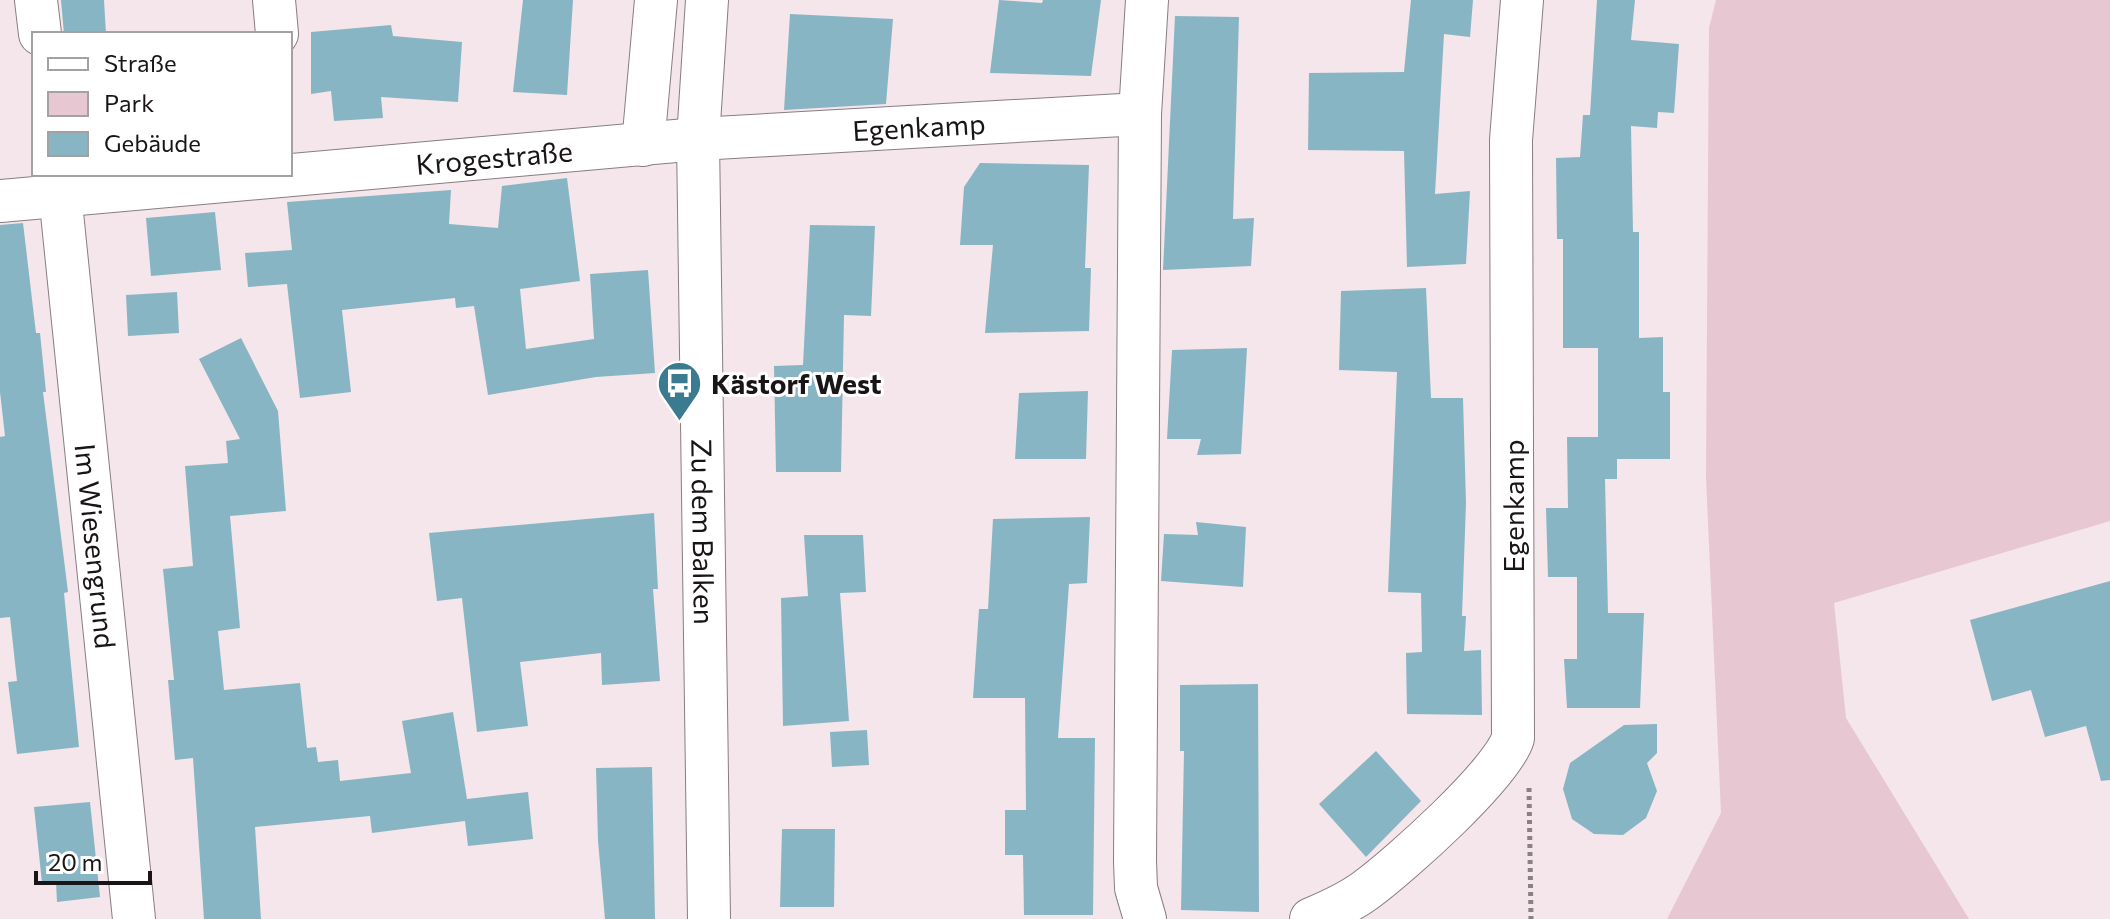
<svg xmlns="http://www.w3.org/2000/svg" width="2110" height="919" font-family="Commissioner,sans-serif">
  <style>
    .green { fill: #e7c7d2 }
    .building { fill: #88b5c4 }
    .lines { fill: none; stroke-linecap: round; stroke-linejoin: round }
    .minor-casing { stroke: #887d81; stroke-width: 44 }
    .path { stroke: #8a8184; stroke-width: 5; stroke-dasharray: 4 4; stroke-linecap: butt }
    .minor { stroke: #fff; stroke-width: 42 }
    .labels { text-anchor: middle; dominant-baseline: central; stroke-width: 6; stroke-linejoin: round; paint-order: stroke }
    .street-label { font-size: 28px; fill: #191516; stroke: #fff }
    .poi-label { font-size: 28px; font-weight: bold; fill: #191516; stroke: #fff; text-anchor: start }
  </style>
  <rect width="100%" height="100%" fill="#f4e6eb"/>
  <path class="green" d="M1716 0H2110V521L1834 603 1846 718 1969 919H1667L1721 813 1706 477 1709 28Z"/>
  <path class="building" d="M61 0H104L106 34H64Z
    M523 0H573L567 95 513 92Z
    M999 0 1042 3 1043 0H1101L1091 76 990 73Z
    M1411 0H1473L1470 37 1444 34 1435 194 1470 191 1466 264 1407 267 1404 151 1308 150 1309 73 1404 72Z
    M1597 0H1635L1631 40 1679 44 1674 113 1658 112 1657 128 1631 126 1633 232H1639V338L1663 337V392H1670V459H1617V479H1605L1608 613H1644L1640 708H1567L1564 659H1577V577H1548L1546 508H1568L1567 437H1598V348H1563V239H1557L1556 158 1580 157 1583 115H1590Z
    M790 14 893 19 886 104 784 110Z
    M1175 16 1239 17 1233 219 1254 218 1251 266 1163 270Z
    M391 25 393 36 462 42 458 102 381 97 383 118 334 121 331 91 311 94V32Z
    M980 163 1089 165 1085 268H1091L1089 331 985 333 993 245H960L964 187Z
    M567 178 580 281 520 289 526 349 594 339 590 274 648 270 655 373 596 377 488 395 474 306 456 308 455 298 342 310 351 392 300 398 287 284 248 287 245 253 292 250 287 202 451 190 449 224 498 228 502 186Z
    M215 212 221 270 151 276 146 218Z
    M23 223 36 333H40L46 392H43L68 592 64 593 79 747 17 754 8 682 17 681 10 617 0 618V437L5 436 0 392V225Z
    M810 225 875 226 871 316 844 315 841 472H776L774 366 803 365Z
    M1426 288 1431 398H1463L1466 503 1462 616H1466L1464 651 1481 650 1482 715 1407 714 1406 653 1422 652 1421 593 1388 592 1397 372 1339 370 1341 291Z
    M177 292 179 333 128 336 126 295Z
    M241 338 278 411 286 511 230 516 240 628 218 631 224 690 300 683 307 748 316 747 318 762 338 760 340 781 411 773 402 721 453 712 467 799 528 792 533 839 468 846 465 821 372 833 370 816 255 827 261 919H204L193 758 175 760 168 680H174L163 569 193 566 185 466 228 463 226 441 240 439 199 359Z
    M1247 348 1241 454 1197 455 1201 439H1167L1172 350Z
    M1088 391 1086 459H1015L1019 393Z
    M654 513 658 589H653L660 681 602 685 601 653 520 662 528 726 477 732 462 598 437 601 429 533Z
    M1090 517 1087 583 1069 584 1058 738H1095L1093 915H1024L1023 855H1005V810H1026L1025 698H973L979 609H988L993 519Z
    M1196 522 1246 527 1243 587 1161 581 1164 534 1198 535Z
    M804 535H863L866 592 840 593 849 721 783 726 781 598 808 596Z
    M2110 581V780L2101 781 2086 726 2045 737 2031 690 1992 701 1970 620Z
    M1258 684 1259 912 1181 910 1184 751H1180V685Z
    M1657 724V753L1647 763 1657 791 1646 818 1623 835 1594 834 1572 819 1563 789 1570 763 1624 725Z
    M867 730 869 765 832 767 830 732Z
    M1376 751 1421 801 1366 857 1319 804Z
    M652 767 655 919H605L598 841 596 768Z
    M90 802 100 897 57 902 56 882 42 883 34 807Z
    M782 829H835L834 907H780Z"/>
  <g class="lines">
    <defs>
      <g id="minor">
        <path d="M36 0 40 34"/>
        <path d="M274 0 277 34"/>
        <path id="s1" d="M707 0 698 139 709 919"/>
        <path d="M643 145 656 0"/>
        <path id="s2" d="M58 174 134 919"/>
        <path id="s3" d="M0 201 698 139 1140 114"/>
        <path d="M1145 919 1136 888 1135 861 1140 114 1147 0"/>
        <path d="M1311 919C1330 911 1350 902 1366 890 1400 865 1502 774 1513 738L1511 140 1522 0"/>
      </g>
    </defs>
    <use href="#minor" class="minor-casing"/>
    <path class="path" d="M1529 788 1531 919"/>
    <use href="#minor" class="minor"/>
  </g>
  <defs>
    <symbol id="bus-pin" viewBox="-11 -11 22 30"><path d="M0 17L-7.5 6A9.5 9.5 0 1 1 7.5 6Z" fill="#3b7b8f" stroke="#fff"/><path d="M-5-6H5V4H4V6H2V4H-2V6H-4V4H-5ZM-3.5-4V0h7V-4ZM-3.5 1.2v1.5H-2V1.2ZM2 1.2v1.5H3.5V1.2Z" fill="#fff"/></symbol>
  </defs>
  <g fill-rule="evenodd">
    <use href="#bus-pin" x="654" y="358" width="51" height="69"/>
  </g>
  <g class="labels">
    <g class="street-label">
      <text stroke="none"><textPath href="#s3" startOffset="922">Egenkamp</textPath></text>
      <text stroke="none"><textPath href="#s3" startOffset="496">Krogestraße</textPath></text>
      <text transform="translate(1513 506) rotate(-90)">Egenkamp</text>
      <text stroke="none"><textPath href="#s1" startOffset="532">Zu dem Balken</textPath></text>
      <text stroke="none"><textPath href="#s2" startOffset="374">Im Wiesengrund</textPath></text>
    </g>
    <g class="poi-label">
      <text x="711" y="383">Kästorf West</text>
    </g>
  </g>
  <rect x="32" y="32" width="260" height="144" fill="#ffffff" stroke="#a3a1a2" stroke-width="2"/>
  <rect x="48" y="58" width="40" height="12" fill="#ffffff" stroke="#a3a1a2" stroke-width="2"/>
  <text x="104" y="72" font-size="24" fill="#191516">Straße</text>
  <rect x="48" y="92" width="40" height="24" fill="#e7c7d2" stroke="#a3a1a2" stroke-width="2"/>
  <text x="104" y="112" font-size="24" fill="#191516">Park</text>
  <rect x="48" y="132" width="40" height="24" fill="#88b5c4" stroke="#a3a1a2" stroke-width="2"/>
  <text x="104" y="152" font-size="24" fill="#191516">Gebäude</text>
  <path d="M36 871v12h114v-12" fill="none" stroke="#191516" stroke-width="4"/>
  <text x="48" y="871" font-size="24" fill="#191516" stroke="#ffffff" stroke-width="6" paint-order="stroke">20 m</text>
</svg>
